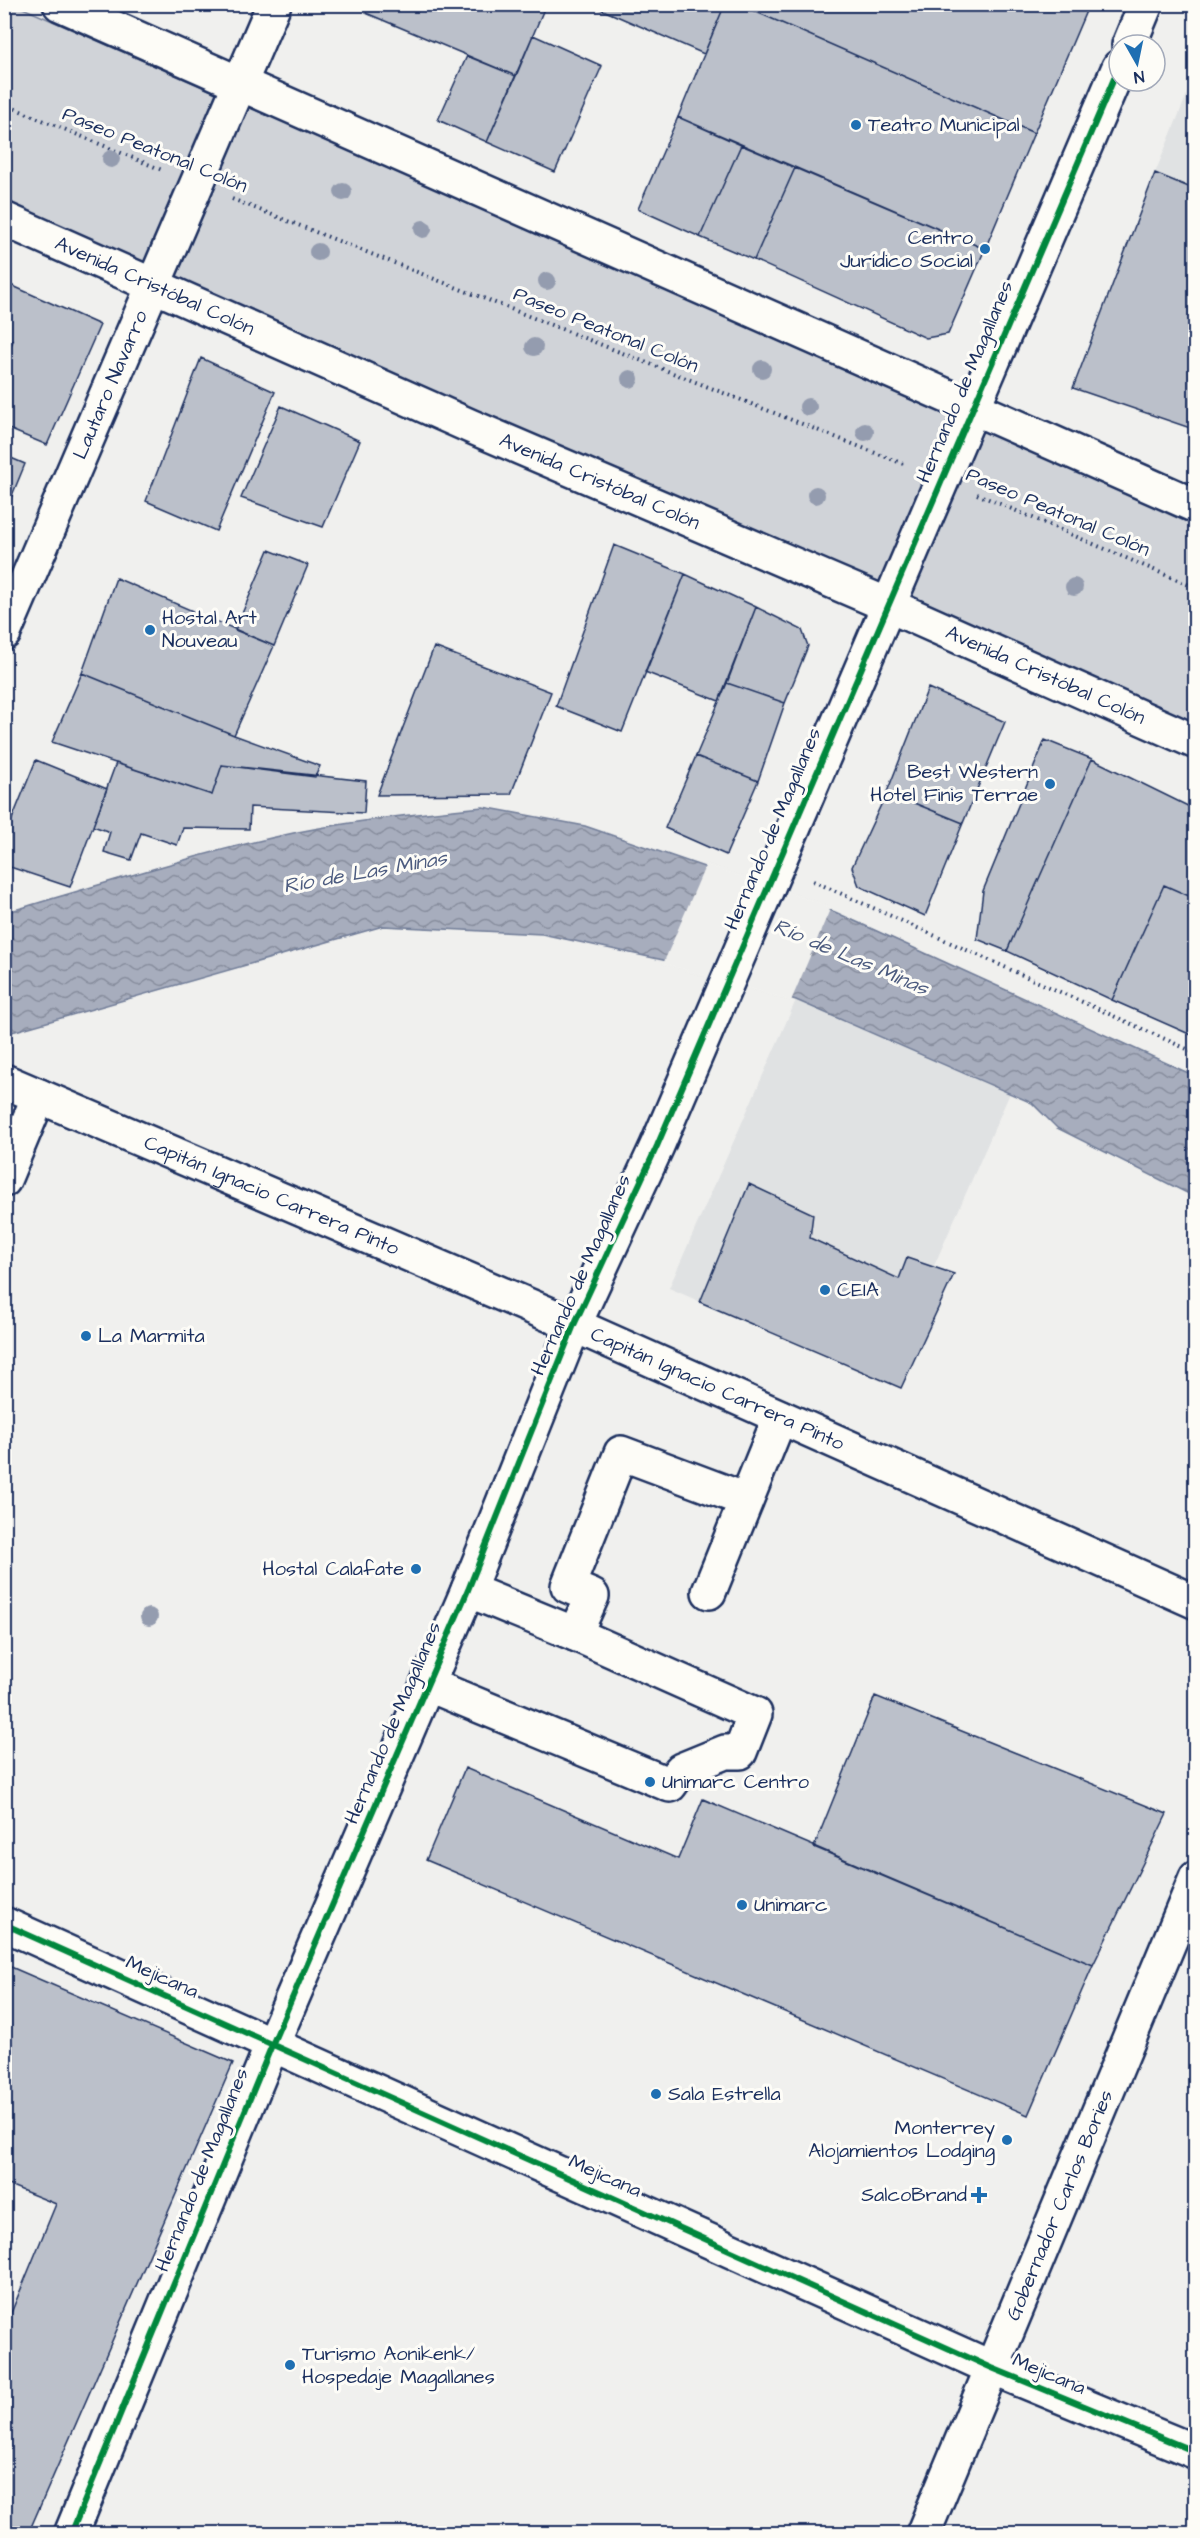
<svg xmlns="http://www.w3.org/2000/svg" width="1200" height="2538" font-family="'Architects Daughter',sans-serif">
  <style>
    .built { fill: #e0e2e3 }
    .green { fill: #d0d3d8; stroke: #76819b; stroke-width: 1.5 }
    .water { fill: url(#water-waves); stroke: #6f7b97; stroke-width: 1.5 }
    .pier { fill: #f0f0ee }
    .building { fill: #bbc0ca; stroke: #1b2f5e; stroke-width: 1.5 }
    .lines { fill: none; stroke-linecap: round; stroke-linejoin: round }
    .minor-casing { stroke: #1b2f5e; stroke-width: 38 }
    .major-casing { stroke: #1b2f5e; stroke-width: 38 }
    .path { stroke: #1b2f5e; stroke-width: 4; stroke-dasharray: 1.5 4.5; stroke-linecap: butt }
    .minor { stroke: #fdfcf7; stroke-width: 33 }
    .major { stroke: #fdfcf7; stroke-width: 33 }
    .cycleway-casing { stroke: #fdfcf7; stroke-width: 10 }
    .cycleway { stroke: #00873e; stroke-width: 6 }
    .tree { fill: #949caf }
    .poi-dot { fill: #1f6fb2; stroke: #fdfcf7; stroke-width: 2 }
    .labels { text-anchor: middle; dominant-baseline: central; stroke-width: 6; stroke-linejoin: round; paint-order: stroke }
    .poi-label { font-size: 20px; fill: #1b2f5e; stroke: #fdfcf7; text-anchor: start }
    .street-label { font-size: 20px; fill: #1b2f5e; stroke: #fdfcf7 }
    .water-label { font-size: 21px; font-style: italic; fill: #4c5b7f; stroke: #fdfcf7 }
  </style>
  <defs>
    <pattern id="water-waves" width="16" height="10" patternUnits="userSpaceOnUse" patternTransform="scale(1.5)"><rect width="16" height="10" fill="#a7adbd"/><path d="M0 5q4-4 8 0t8 0" fill="none" stroke="#878d9d"/></pattern>
  </defs>
  <rect width="100%" height="100%" fill="#f0f0ee"/>
  <filter id="ink" filterUnits="userSpaceOnUse"><feTurbulence type="fractalNoise" baseFrequency=".0167" numOctaves="2"/><feDisplacementMap in="SourceGraphic" scale="12" xChannelSelector="R" yChannelSelector="G"/><feConvolveMatrix kernelMatrix="1 2 1 2 8 2 1 2 1" color-interpolation-filters="sRGB"/></filter>
  <g filter="url(#ink)">
    <path class="built" d="M1195 75V190L1155 173Z
      M796 1000 1010 1093 883 1382 669 1288Z"/>
    <path class="green" d="M5 5H16L1195 522V725L5 203Z"/>
    <path class="water" d="M483 807 585 826 835 912 1195 1076V1197L1057 1128 1032 1103 796 1000 663 960 542 934 383 926 5 1034V913C102 884 199 853 298 832 359 820 421 813 483 807Z"/>
    <path class="pier" d="M706 864 831 907 791 1001 663 964Z"/>
    <path class="building" d="M370 4H546L516 76 366 13Z
      M589 4H725L704 54Z
      M725 4H738L1034 133 985 249 678 117Z
      M738 4H1089L1034 133Z
      M533 35 602 66 555 172 487 142Z
      M467 56 516 76 487 142 438 120Z
      M678 117 741 145 700 237 638 209Z
      M741 145 795 168 754 260 700 237Z
      M795 168 985 249 948 334 926 338 754 260Z
      M1155 173 1196 190V430L1073 388Z
      M4 282 100 325 47 445 4 427V361L13 341 4 337Z
      M201 358 275 392 216 531 146 501Z
      M281 406 360 441 323 527 241 498Z
      M4 455 25 464 4 515Z
      M614 545 685 574 622 732 556 706Z
      M269 550 308 565 274 646 235 630Z
      M685 574 756 607 719 701 645 672Z
      M116 578 274 646 234 735 82 673Z
      M756 607 802 630 808 646 785 703 727 683Z
      M434 647 551 692 511 794 377 795Z
      M82 673 234 735 320 766 315 777 222 765 212 795 52 742Z
      M727 683 785 703 758 781 696 756Z
      M928 688 1005 722 963 823 887 792Z
      M1045 740 1092 759 1007 951 977 939 983 891Z
      M696 756 758 781 726 855 665 828Z
      M1092 759 1196 810V899L1164 885 1112 1000 1007 951Z
      M36 760 107 789 70 887 4 865V839Z
      M116 763 212 795 222 765 366 781 364 813 250 807 249 829 183 828 177 845 141 833 131 860 104 852 110 832 93 826Z
      M887 792 963 823 925 916 859 886 852 867Z
      M1164 885 1196 899V1037L1112 1000Z
      M749 1184 813 1214 810 1238 899 1279 907 1258 954 1274 901 1388 700 1302Z
      M875 1696 1167 1814 1093 1965 814 1847Z
      M465 1768 678 1859 703 1799 1093 1965 1028 2115 426 1860Z
      M4 1964 233 2063 28 2534H4V2330L56 2204 4 2183Z"/>
    <g class="lines">
      <defs>
        <g id="minor">
          <path id="s1" d="M4 633 274 4"/>
          <path id="s2" d="M4 1081 574 1325 1196 1602"/>
          <path d="M4 1180 39 1096"/>
          <path d="M468 1590 575 1634"/>
          <path d="M709 1592 780 1417"/>
          <path d="M427 1684 670 1785 681 1770 725 1752H740L755 1714 575 1634 592 1596 568 1586 621 1453 746 1500"/>
          <path d="M4 1924 992 2368 1196 2452"/>
        </g>
        <g id="major">
          <path d="M60 4 1196 506"/>
          <path d="M1129 45 1146 4"/>
          <path id="s3" d="M4 219 470 426 888 605 1196 742"/>
          <path d="M71 2534 272 2045 468 1590 574 1325 657 1146 1119 67"/>
          <path id="s4" d="M923 2534 1196 1878"/>
        </g>
      </defs>
      <use href="#minor" class="minor-casing"/>
      <use href="#major" class="major-casing"/>
      <path class="path" d="M4 104 162 170
        M232 199 906 465
        M977 494 1196 588
        M813 881 1196 1053"/>
      <use href="#minor" class="minor"/>
      <use href="#major" class="major"/>
      <defs>
        <path id="cycleway" d="M4 1924 992 2368 1196 2452
          M71 2534 272 2045 468 1590 574 1325 657 1146 1119 67"/>
      </defs>
      <use href="#cycleway" class="cycleway-casing"/>
      <use href="#cycleway" class="cycleway"/>
    </g>
    <g class="tree">
      <circle cx="111" cy="159" r="9"/>
      <circle cx="343" cy="192" r="9"/>
      <circle cx="423" cy="229" r="9"/>
      <circle cx="318" cy="252" r="9"/>
      <circle cx="547" cy="281" r="9"/>
      <circle cx="534" cy="347" r="9"/>
      <circle cx="762" cy="369" r="9"/>
      <circle cx="630" cy="379" r="9"/>
      <circle cx="808" cy="407" r="9"/>
      <circle cx="865" cy="432" r="9"/>
      <circle cx="816" cy="495" r="9"/>
      <circle cx="1074" cy="587" r="9"/>
      <circle cx="149" cy="1617" r="9"/>
    </g>
  </g>
  <g class="poi-dot">
    <circle cx="856" cy="125" r="6"/>
    <circle cx="985" cy="249" r="6"/>
    <circle cx="150" cy="630" r="6"/>
    <circle cx="1050" cy="784" r="6"/>
    <circle cx="825" cy="1290" r="6"/>
    <circle cx="86" cy="1336" r="6"/>
    <circle cx="416" cy="1569" r="6"/>
    <circle cx="650" cy="1782" r="6"/>
    <circle cx="742" cy="1905" r="6"/>
    <circle cx="656" cy="2094" r="6"/>
    <circle cx="1007" cy="2140" r="6"/>
    <path d="M976 2186h6v6h6v6h-6v6h-6v-6h-6v-6h6z"/>
    <circle cx="290" cy="2365" r="6"/>
  </g>
  <g class="labels">
    <g class="poi-label">
      <text x="868" y="125">Teatro Municipal</text>
      <text x="973" y="238" text-anchor="end">Centro<tspan x="973" dy="23">Jurídico Social</tspan></text>
      <text x="162" y="618">Hostal Art<tspan x="162" dy="23">Nouveau</tspan></text>
      <text x="1038" y="772" text-anchor="end">Best Western<tspan x="1038" dy="23">Hotel Finis Terrae</tspan></text>
      <text x="837" y="1290">CEIA</text>
      <text x="98" y="1336">La Marmita</text>
      <text x="404" y="1569" text-anchor="end">Hostal Calafate</text>
      <text x="662" y="1782">Unimarc Centro</text>
      <text x="754" y="1905">Unimarc</text>
      <text x="668" y="2094">Sala Estrella</text>
      <text x="995" y="2128" text-anchor="end">Monterrey<tspan x="995" dy="23">Alojamientos Lodging</tspan></text>
      <text x="967" y="2195" text-anchor="end">SalcoBrand</text>
      <text x="302" y="2354">Turismo Aonikenk/<tspan x="302" dy="23">Hospedaje Magallanes</tspan></text>
    </g>
    <g class="street-label">
      <text transform="translate(155 150) rotate(22)">Paseo Peatonal Colón</text>
      <text stroke="none"><textPath href="#s3" startOffset="165">Avenida Cristóbal Colón</textPath></text>
      <text transform="translate(606 330) rotate(22)">Paseo Peatonal Colón</text>
      <text transform="translate(965 382) rotate(-67)">Hernando de Magallanes</text>
      <text stroke="none"><textPath href="#s1" startOffset="270">Lautaro Navarro</textPath></text>
      <text stroke="none"><textPath href="#s3" startOffset="651">Avenida Cristóbal Colón</textPath></text>
      <text transform="translate(1058 512) rotate(23)">Paseo Peatonal Colón</text>
      <text stroke="none"><textPath href="#s3" startOffset="1137">Avenida Cristóbal Colón</textPath></text>
      <text transform="translate(773 829) rotate(-67)">Hernando de Magallanes</text>
      <text stroke="none"><textPath href="#s2" startOffset="291">Capitán Ignacio Carrera Pinto</textPath></text>
      <text transform="translate(581 1275) rotate(-66)">Hernando de Magallanes</text>
      <text stroke="none"><textPath href="#s2" startOffset="777">Capitán Ignacio Carrera Pinto</textPath></text>
      <text transform="translate(393 1723) rotate(-67)">Hernando de Magallanes</text>
      <text transform="translate(162 1977) rotate(24)">Mejicana</text>
      <text transform="translate(202 2170) rotate(-68)">Hernando de Magallanes</text>
      <text transform="translate(605 2176) rotate(24)">Mejicana</text>
      <text stroke="none"><textPath href="#s4" startOffset="356">Gobernador Carlos Bories</textPath></text>
      <text transform="translate(1049 2374) rotate(23)">Mejicana</text>
    </g>
    <g class="water-label">
      <text transform="translate(365 872) rotate(-10)">Río de Las Minas</text>
      <text transform="translate(851 957) rotate(23)">Río de Las Minas</text>
    </g>
  </g>
  <rect width="1200" height="2538" fill="none" stroke="#fdfcf7" stroke-width="24"/>
  <rect x="12" y="12" width="1176" height="2514" fill="none" stroke="#1b2f5e" stroke-width="2" filter="url(#ink)"/>
  <g transform="translate(1137 63) rotate(171)"><circle r="28" fill="#fdfcf7" stroke="#a3aaba" stroke-width="1.5"/>
  <path d="M0-4.5L10 22L0 15L-10 22Z" fill="#1f6fb2"/>
  <text y="-9" font-size="16" font-weight="bold" text-anchor="middle" fill="#1b2f5e">N</text>
  </g>
</svg>
